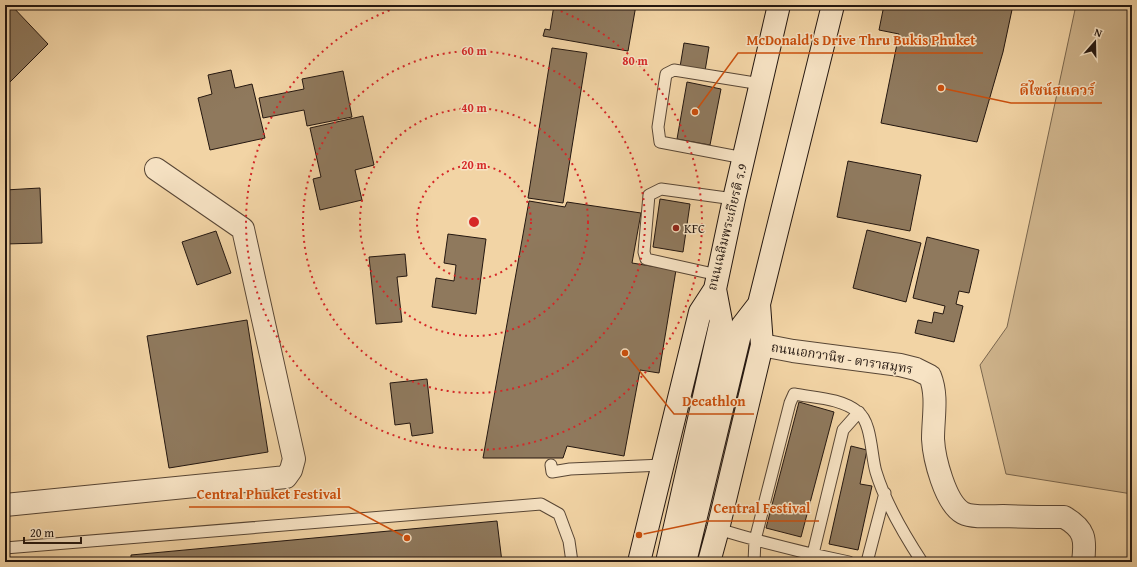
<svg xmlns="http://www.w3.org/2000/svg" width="1137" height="567" font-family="'Gentium Book Plus','Noto Serif Thai',serif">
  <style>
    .green { fill: #cfb48c; stroke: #7a664e }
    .building { fill: #8f795d; stroke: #241710 }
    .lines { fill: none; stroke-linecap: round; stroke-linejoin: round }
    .service-casing { stroke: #584635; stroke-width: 13 }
    .minor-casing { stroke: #584635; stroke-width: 24 }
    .secondary-casing { stroke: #241710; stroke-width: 24 }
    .service { stroke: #f7e3c4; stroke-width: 11 }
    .minor { stroke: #f7e3c4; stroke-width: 22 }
    .secondary { stroke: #f7e3c4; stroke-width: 22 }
    .ring { fill: none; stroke: #d62828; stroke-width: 2; stroke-dasharray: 2 4 }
    .poi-dot { fill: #8f2418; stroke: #f7e3c4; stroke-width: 1.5 }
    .labels { text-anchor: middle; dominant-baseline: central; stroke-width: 3; stroke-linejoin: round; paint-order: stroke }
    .street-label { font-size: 13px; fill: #241710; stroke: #f7e3c4 }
    .poi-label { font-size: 13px; fill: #241710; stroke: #f7e3c4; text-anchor: start }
    .centre { fill: #d62828; stroke: #f7e3c4; stroke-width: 2 }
    .ring-label { font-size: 12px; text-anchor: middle; font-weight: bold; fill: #d62828; stroke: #f7e3c4; stroke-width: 3; stroke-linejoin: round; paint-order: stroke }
    .leader { fill: none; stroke: #cb4f0d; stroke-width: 1.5 }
    .callout-dot { fill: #cb4f0d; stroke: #f7e3c4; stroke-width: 1.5 }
    .callout-label { font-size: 14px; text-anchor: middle; font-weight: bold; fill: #cb4f0d; stroke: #f7e3c4; stroke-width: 3; stroke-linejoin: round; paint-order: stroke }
  </style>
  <rect width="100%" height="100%" fill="#f2d4a5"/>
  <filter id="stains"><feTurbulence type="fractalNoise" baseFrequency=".005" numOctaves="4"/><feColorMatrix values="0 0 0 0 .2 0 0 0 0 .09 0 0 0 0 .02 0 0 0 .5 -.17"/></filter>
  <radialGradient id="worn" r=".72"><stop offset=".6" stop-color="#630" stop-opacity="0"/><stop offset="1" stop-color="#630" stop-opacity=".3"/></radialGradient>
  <path class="green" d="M1076 5H1132V494L1006 474 980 365 1007 327Z"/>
  <path class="building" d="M5 5H11L48 44 5 87Z
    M554 5H636L628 51 543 36 545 29 550 30Z
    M884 5H1013L1003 52 977 142 881 123 899 34 879 30Z
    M684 43 709 47 705 71 680 67Z
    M552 48 587 53 563 203 528 198Z
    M231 70 235 88 252 84 265 138 210 150 198 98 212 94 208 75Z
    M343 71 352 117 307 126 304 110 263 118 259 98 304 89 302 79Z
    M687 82 721 89 710 145 677 139Z
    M363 116 374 165 355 170 362 200 320 210 313 179 321 177 310 128Z
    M848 161 921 175 910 231 837 217Z
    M40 188 42 243 5 244V190Z
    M660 199 690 204 683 252 653 247Z
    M529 201 565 207 567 202 641 213 632 263 676 270 659 373 640 370 624 456 567 446 563 458H483Z
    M867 230 921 243 906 302 853 288Z
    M216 231 231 273 197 285 182 242Z
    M448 234 486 239 476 314 432 307 436 278 454 281 456 265 444 263Z
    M927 237 979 250 969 293 959 291 956 304 963 306 954 342 915 333 918 320 932 323 934 312 943 314 945 306 913 298Z
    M405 254 407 276 397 277 402 322 376 324 369 257Z
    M247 320 268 452 169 468 147 336Z
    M427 379 433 433 412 436 410 423 395 425 390 383Z
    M799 402 834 412 801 537 766 528Z
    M851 446 867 450 860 484 872 486 858 550 829 544Z
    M497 521 502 562H131V555Z"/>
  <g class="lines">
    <defs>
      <path id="service" d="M744 158 660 142 658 127 666 74 674 70 761 84
        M718 275 646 259 644 252 649 195 661 189 734 199
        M551 465 552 472 570 469 663 465
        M718 529C761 542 804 553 849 562
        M5 548 541 504 559 514 569 541 572 562
        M754 562 755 540 790 403 794 394C815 398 841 398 858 412 872 422 871 456 876 472 885 502 905 536 922 562
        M811 562 843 430 859 412
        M867 562 885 493"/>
      <path id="minor" d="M762 345 793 351 900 365 916 369 930 376C938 396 933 417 933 439 934 458 945 503 963 513 973 518 992 516 1003 516 1023 517 1043 517 1064 517 1085 529 1086 539 1083 562
        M5 505 286 477 291 470 294 459 243 229 156 169"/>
      <path id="secondary" d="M639 562 700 312 715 289 734 199 779 5
        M667 562 721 321 715 289
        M685 562 742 326 759 304
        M709 562 718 529 762 345 759 304 833 5"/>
    </defs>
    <use href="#service" class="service-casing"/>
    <use href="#minor" class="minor-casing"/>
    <use href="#secondary" class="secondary-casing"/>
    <use href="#service" class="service"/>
    <use href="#minor" class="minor"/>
    <use href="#secondary" class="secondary"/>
  </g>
  <g class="ring">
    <circle cx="474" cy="222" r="57"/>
    <circle cx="474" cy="222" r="114"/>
    <circle cx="474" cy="222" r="171"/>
    <path d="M544 5A228 228 0 1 1 404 5"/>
  </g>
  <circle class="poi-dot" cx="676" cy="228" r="4"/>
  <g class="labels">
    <g class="street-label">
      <text transform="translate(727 227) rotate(-76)">ถนนเฉลิมพระเกียรติ ร.9</text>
      <text transform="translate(842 358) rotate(9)">ถนนเอกวานิช - ดาราสมุทร</text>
    </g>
    <g class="poi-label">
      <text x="684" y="228">KFC</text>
    </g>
  </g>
  <circle cx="474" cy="222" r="6" class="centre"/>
  <g class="ring-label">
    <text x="474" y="55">60 m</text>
    <text x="635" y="65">80 m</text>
    <text x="474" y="112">40 m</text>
    <text x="474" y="169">20 m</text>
  </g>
  <path class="leader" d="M695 112L738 53H983M941 88L1011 103H1102M625 353L674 414H754M407 538L349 507H189M639 535L706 521H819"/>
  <g class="callout-dot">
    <circle cx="695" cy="112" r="4"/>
    <circle cx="941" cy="88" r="4"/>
    <circle cx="625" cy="353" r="4"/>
    <circle cx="407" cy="538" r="4"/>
    <circle cx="639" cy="535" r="4"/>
  </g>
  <g class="callout-label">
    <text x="861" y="45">McDonald's Drive Thru Bukis Phuket</text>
    <text x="1057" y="95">ดีไซน์สแควร์</text>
    <text x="714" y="406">Decathlon</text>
    <text x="269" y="499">Central Phuket Festival</text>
    <text x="762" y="513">Central Festival</text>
  </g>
  <rect width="1137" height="567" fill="none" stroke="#f2d4a5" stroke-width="20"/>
  <rect x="6" y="6" width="1125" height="555" fill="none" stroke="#241710" stroke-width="2"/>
  <rect x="10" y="10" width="1117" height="547" fill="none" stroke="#241710"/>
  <g transform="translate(1095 42) rotate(20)" stroke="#f7e3c4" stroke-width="3" paint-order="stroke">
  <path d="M0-3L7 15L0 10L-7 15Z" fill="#241710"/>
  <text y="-6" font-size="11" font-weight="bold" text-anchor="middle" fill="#241710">N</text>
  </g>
  <path d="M24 537v6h57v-6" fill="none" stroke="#241710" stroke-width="2"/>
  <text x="30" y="537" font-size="12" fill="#241710" stroke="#f7e3c4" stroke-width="3" paint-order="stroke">20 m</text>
  <rect width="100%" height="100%" filter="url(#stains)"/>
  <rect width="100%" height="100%" fill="url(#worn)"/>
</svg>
